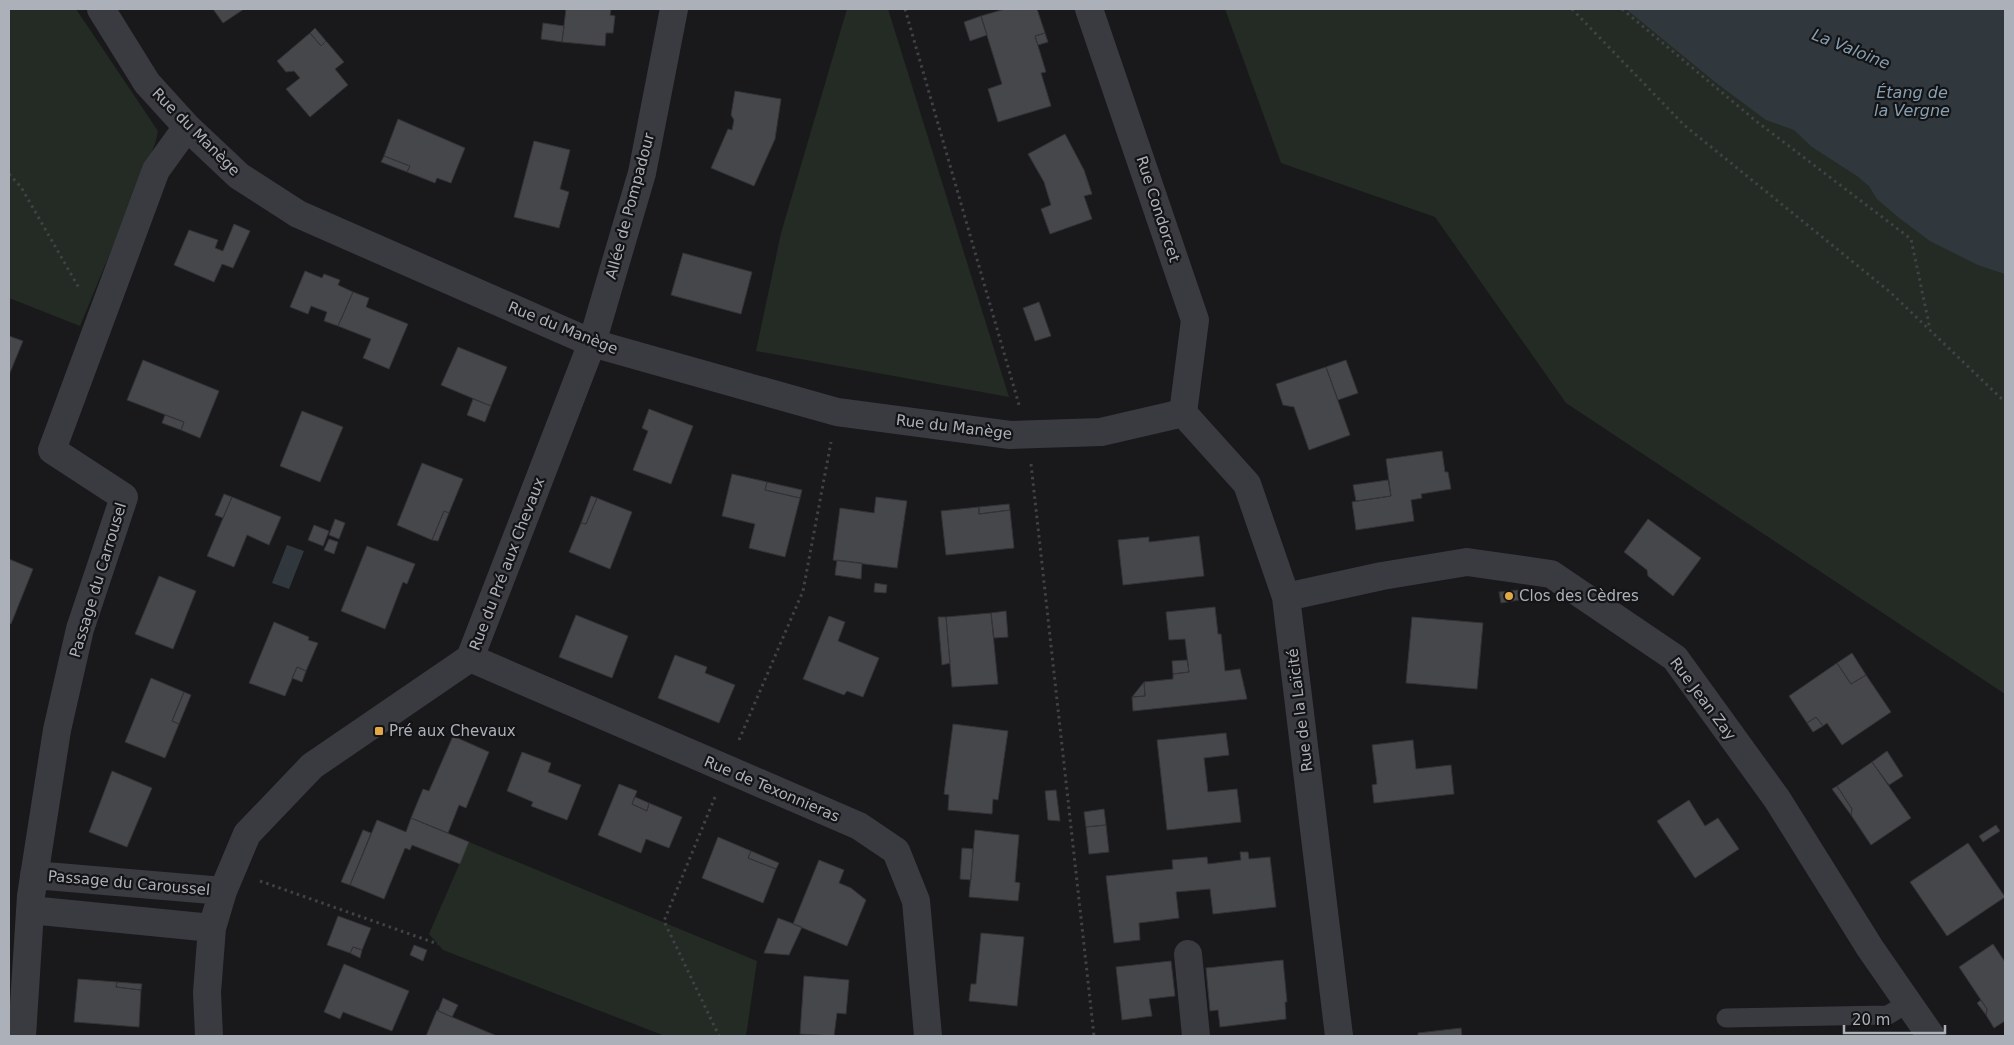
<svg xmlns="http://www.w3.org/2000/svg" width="2014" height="1045" font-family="'DejaVu Sans',sans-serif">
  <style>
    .green { fill: #232b24 }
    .water { fill: #30383e }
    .building { fill: #46474b; stroke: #333337 }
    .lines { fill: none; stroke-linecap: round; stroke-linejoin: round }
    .path { stroke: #404246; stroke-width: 3; stroke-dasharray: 2.5 4; stroke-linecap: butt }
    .service { stroke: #3a3b40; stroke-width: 19 }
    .minor { stroke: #3a3b40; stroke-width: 28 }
    .poi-dot { fill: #e5a847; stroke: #141416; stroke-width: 2 }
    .labels { text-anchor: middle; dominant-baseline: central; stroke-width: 4.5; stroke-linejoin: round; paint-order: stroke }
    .street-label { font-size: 15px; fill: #acb1b9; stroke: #141416 }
    .poi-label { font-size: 15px; fill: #acb1b9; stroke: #141416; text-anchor: start }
    .water-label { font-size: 16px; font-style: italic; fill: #869fb1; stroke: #141416 }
  </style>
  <rect width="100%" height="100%" fill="#19191b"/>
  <path class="green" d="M9 9H76L158 131 155 144 80 326 9 298Z
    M847 9H888L1009 397 756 351 781 233Z
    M1225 9H1935L2005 131V694L1566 403 1435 217 1281 163Z
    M469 842 757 961 746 1036H665L443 950 429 934Z"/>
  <path class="water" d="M1626 9H2005V274L1978 265 1930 241 1898 217 1877 199 1869 186 1857 176 1812 147 1794 130 1766 120 1715 82Z
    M287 545 304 551 289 589 272 583Z"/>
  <path class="building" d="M213 9H244L223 23Z
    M566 9H611L610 15 615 16 613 33H606L605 46 562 42Z
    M1005 9H1037L1045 33 1035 36 1046 72 1041 73 1051 106 998 122 988 89 1002 84 981 16Z
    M981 16 987 35 970 41 964 22Z
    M543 23 564 26 562 42 541 39Z
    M315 28 326 41 321 46 310 33Z
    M310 33 321 46 326 41 344 62 335 69 348 85 310 117 286 89 300 78 294 71 286 72 277 61Z
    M1045 33 1048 42 1038 45 1035 36Z
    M735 91 781 99 775 139 754 186 711 168 728 129 732 130 734 120 731 115Z
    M398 119 465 148 451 183 437 178 435 183 407 172 410 166 384 156Z
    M1065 134 1084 170 1092 194 1084 196 1092 219 1050 234 1041 209 1051 205 1044 182 1028 154Z
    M534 141 570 150 560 189 569 192 559 228 514 217Z
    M384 156 410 166 407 172 381 162Z
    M234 224 250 231 233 268 222 264 214 282 174 265 189 230 218 240 215 248 223 251Z
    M683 253 752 272 741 314 671 295Z
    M305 271 322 278 324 274 340 280 338 285 353 292 338 326 324 321 327 312 311 306 308 314 290 307Z
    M353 292 369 298 366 307 408 324 389 369 363 358 371 339 338 326Z
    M1039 302 1051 336 1035 341 1023 308Z
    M9 336 23 341 9 375Z
    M458 347 507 367 491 406 441 385Z
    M143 360 219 391 200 438 181 430 184 422 127 400Z
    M1346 360 1358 393 1338 400 1326 367Z
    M1326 367 1350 435 1309 450 1294 407 1283 405 1276 384Z
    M473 399 491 406 485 422 467 415Z
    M649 409 693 426 671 484 633 470 648 431 642 428Z
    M302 411 343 427 320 482 280 466Z
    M165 415 184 422 181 430 162 423Z
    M1442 451 1445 472H1448L1451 489 1421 494 1422 498 1411 500 1414 521 1356 530 1352 502 1391 496 1386 459Z
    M422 463 463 479 449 513 444 511 432 540 397 525Z
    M732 474 767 482 765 490 800 498 785 557 749 548 755 524 722 516Z
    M1388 480 1391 496 1356 501 1353 485Z
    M767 482 802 490 800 498 765 490Z
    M224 494 232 497 223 518 215 515Z
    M591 496 597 498 586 524 581 523Z
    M232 497 281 517 269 545 247 535 234 567 207 556Z
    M876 497 907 501 897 568 833 560 840 508 874 513Z
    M597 498 632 512 610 569 569 552 581 523 586 524Z
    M1009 504 1010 510 979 514V507Z
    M979 507V514L1010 510 1014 548 946 555 941 511Z
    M444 511 449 513 438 541 432 540Z
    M335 519 345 523 339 539 329 535Z
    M1648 519 1701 558 1673 596 1648 576 1647 570 1624 552Z
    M314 525 329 531 323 546 308 540Z
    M1199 536 1204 576 1123 585 1118 540 1149 537V542Z
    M329 539 338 542 334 554 324 550Z
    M367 546 415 564 407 584 403 582 385 629 341 611Z
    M9 559 33 569 11 624 9 623Z
    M837 560 862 563 861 579 835 575Z
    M159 576 196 591 173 649 135 634Z
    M875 583 887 585 886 593 874 592Z
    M1518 590 1519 600 1501 603 1499 592Z
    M1215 607 1218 634H1221L1225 671 1240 669 1247 699 1133 711 1132 697 1145 696 1144 682 1173 679V674L1189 672 1185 639 1169 640 1166 612Z
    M1006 611 1008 637 994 638 991 613Z
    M991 613 998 684 952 687 946 617Z
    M576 615 628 636 612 678 559 657Z
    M829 616 845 622 838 641 879 658 863 697 847 691 844 695 803 679Z
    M938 617H946L950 663 942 665Z
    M1412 617 1483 623 1477 689 1406 683Z
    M274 622 309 637 308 640 318 643 306 671 297 667 285 696 249 683Z
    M1852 653 1866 675 1851 684 1837 663Z
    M675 655 707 667 705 673 735 685 719 723 658 698Z
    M1187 660 1189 672 1173 674 1172 661Z
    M1837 663 1851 684 1866 675 1891 712 1842 745 1827 723 1823 726 1816 717 1807 723 1789 696Z
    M297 667 306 671 302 682 292 678Z
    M151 678 184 692 172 721 179 724 165 758 125 742Z
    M1144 682 1145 696 1132 697Z
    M184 692 191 695 179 724 172 721Z
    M1816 717 1823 726 1813 732 1807 723Z
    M953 724 1008 731 998 800 993 799 992 814 948 810 949 795 944 794Z
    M1226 733 1229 755 1204 758 1208 792 1237 789 1241 822 1167 830 1157 740Z
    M453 736 489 752 466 808 459 805 448 833 411 818 423 789 429 791Z
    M1413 740 1416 769 1451 765 1454 794 1374 803 1372 785 1377 784 1372 745Z
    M1887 751 1903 776 1889 785 1872 762Z
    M522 752 551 763 548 772 581 785 567 820 531 806 533 802 507 791Z
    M1872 762 1911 818 1871 845 1851 815 1852 809 1837 786Z
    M112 771 152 788 127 847 89 832Z
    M619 784 637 791 632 804 647 811 649 803 682 817 669 848 646 839 641 853 598 835Z
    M1837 786 1852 809 1851 815 1832 789Z
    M1056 790 1060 821 1048 820 1045 791Z
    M635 797 649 803 647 811 632 804Z
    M1689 800 1705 826 1718 818 1739 849 1695 878 1657 821Z
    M1104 809 1106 825 1086 827 1084 812Z
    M411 818 469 842 460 864 412 845 410 850 405 848 384 899 350 885 377 820 406 832Z
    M1106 825 1109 852 1089 854 1086 827Z
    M1996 825 2000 831 1983 842 1979 836Z
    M363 830 371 833 350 885 341 882Z
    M975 830 1019 835 1015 882 1020 883 1018 901 969 897Z
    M718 837 751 851 748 858 776 869 763 903 702 878Z
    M1968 843 2005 897 1947 936 1910 882Z
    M962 848 973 849 971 880 960 879Z
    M751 851 779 863 776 869 748 858Z
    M1240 852H1248L1249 859 1270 857 1276 907 1213 914 1210 889 1176 892 1179 918 1139 923 1140 940 1114 943 1106 876 1173 869 1172 860 1207 857 1208 864 1241 860Z
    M819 860 844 870 839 883 851 888 866 900 847 946 793 924Z
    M338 916 371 928 362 950 353 947 350 953 327 945Z
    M778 918 802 927 789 955 764 953Z
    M981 933 1024 937 1017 1006 969 1001 971 984H976Z
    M1993 944 2005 962V1021L1994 1028 1986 1015 1987 1009 1959 967Z
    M414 945 427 950 423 961 410 955Z
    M353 947 362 950 360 958 350 953Z
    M1283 960 1287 1002H1285L1286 1019 1220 1027 1218 1010 1210 1011 1206 968Z
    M1171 961 1175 996 1149 999 1152 1016 1122 1020 1116 967Z
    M344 964 409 991 392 1031 343 1012 340 1019 324 1012Z
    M804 976 849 980 846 1014 837 1013 834 1036 800 1034Z
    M78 979 117 982 116 987 141 990 139 1027 74 1022Z
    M117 982 142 984 141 990 116 987Z
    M443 998 458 1005 452 1017 438 1011Z
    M1981 1000 1987 1009 1986 1015 1977 1003Z
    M437 1010 452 1017 497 1036H426Z
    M1461 1028 1462 1036H1418V1033Z"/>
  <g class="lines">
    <path class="path" d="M905 9 1019 405
      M1572 9 1684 125 1890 292 2005 402
      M1622 9 1756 121 1911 239 1930 329
      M9 174 21 187 79 288
      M1031 464 1094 1036
      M739 740 803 591 831 442
      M715 797 664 921 719 1036
      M260 881 438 944"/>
    <path class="service" d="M1726 1018 1888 1015 1908 1003"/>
    <path class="minor" d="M101 9 147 83 187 127 239 176 298 214 592 343 837 412 1010 435 1101 432 1183 413
      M1089 9 1195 320 1183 413
      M1183 413 1247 484 1286 597 1339 1036
      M1286 597 1382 576 1467 562 1551 574 1675 658 1777 799 1870 948 1931 1036
      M470 658 859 826 896 851 916 901 928 1036
      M34 875 223 891
      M30 910 212 928
      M1188 954 1196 1036
      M22 1036 31 896 57 730 80 629 124 497 52 450 156 170 187 127
      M209 1036 207 992 212 928 223 891 247 834 312 766 470 658 592 343 642 173 674 9"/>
  </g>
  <g class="poi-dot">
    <circle cx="1509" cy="596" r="5"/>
    <rect x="374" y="726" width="10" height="10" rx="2.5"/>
  </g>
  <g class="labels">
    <g class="street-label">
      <text transform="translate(196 132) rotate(45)">Rue du Manège</text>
      <text transform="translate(630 206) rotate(-75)">Allée de Pompadour</text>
      <text transform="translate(1158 209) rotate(72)">Rue Condorcet</text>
      <text transform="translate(563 328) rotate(22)">Rue du Manège</text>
      <text transform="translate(954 427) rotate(7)">Rue du Manège</text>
      <text transform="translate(507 564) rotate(-69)">Rue du Pré aux Chevaux</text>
      <text transform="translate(98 580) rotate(-73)">Passage du Carrousel</text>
      <text transform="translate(1703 699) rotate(53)">Rue Jean Zay</text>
      <text transform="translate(1300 710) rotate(-97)">Rue de la Laïcité</text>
      <text transform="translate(772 789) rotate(23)">Rue de Texonnieras</text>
      <text transform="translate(129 883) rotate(5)">Passage du Caroussel</text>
    </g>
    <g class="poi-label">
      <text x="1519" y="596">Clos des Cèdres</text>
      <text x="389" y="731">Pré aux Chevaux</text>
    </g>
    <g class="water-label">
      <text transform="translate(1851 49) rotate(22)">La Valoine</text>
      <text x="1912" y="92">Étang de<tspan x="1912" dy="18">la Vergne</tspan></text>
    </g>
  </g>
  <rect width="2014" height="1045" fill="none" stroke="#acb1b9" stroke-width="20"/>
  <path d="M1844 1025v8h101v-8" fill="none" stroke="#acb1b9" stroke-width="2.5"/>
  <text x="1852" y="1025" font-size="15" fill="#acb1b9" stroke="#141416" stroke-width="4" paint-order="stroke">20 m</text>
</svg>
